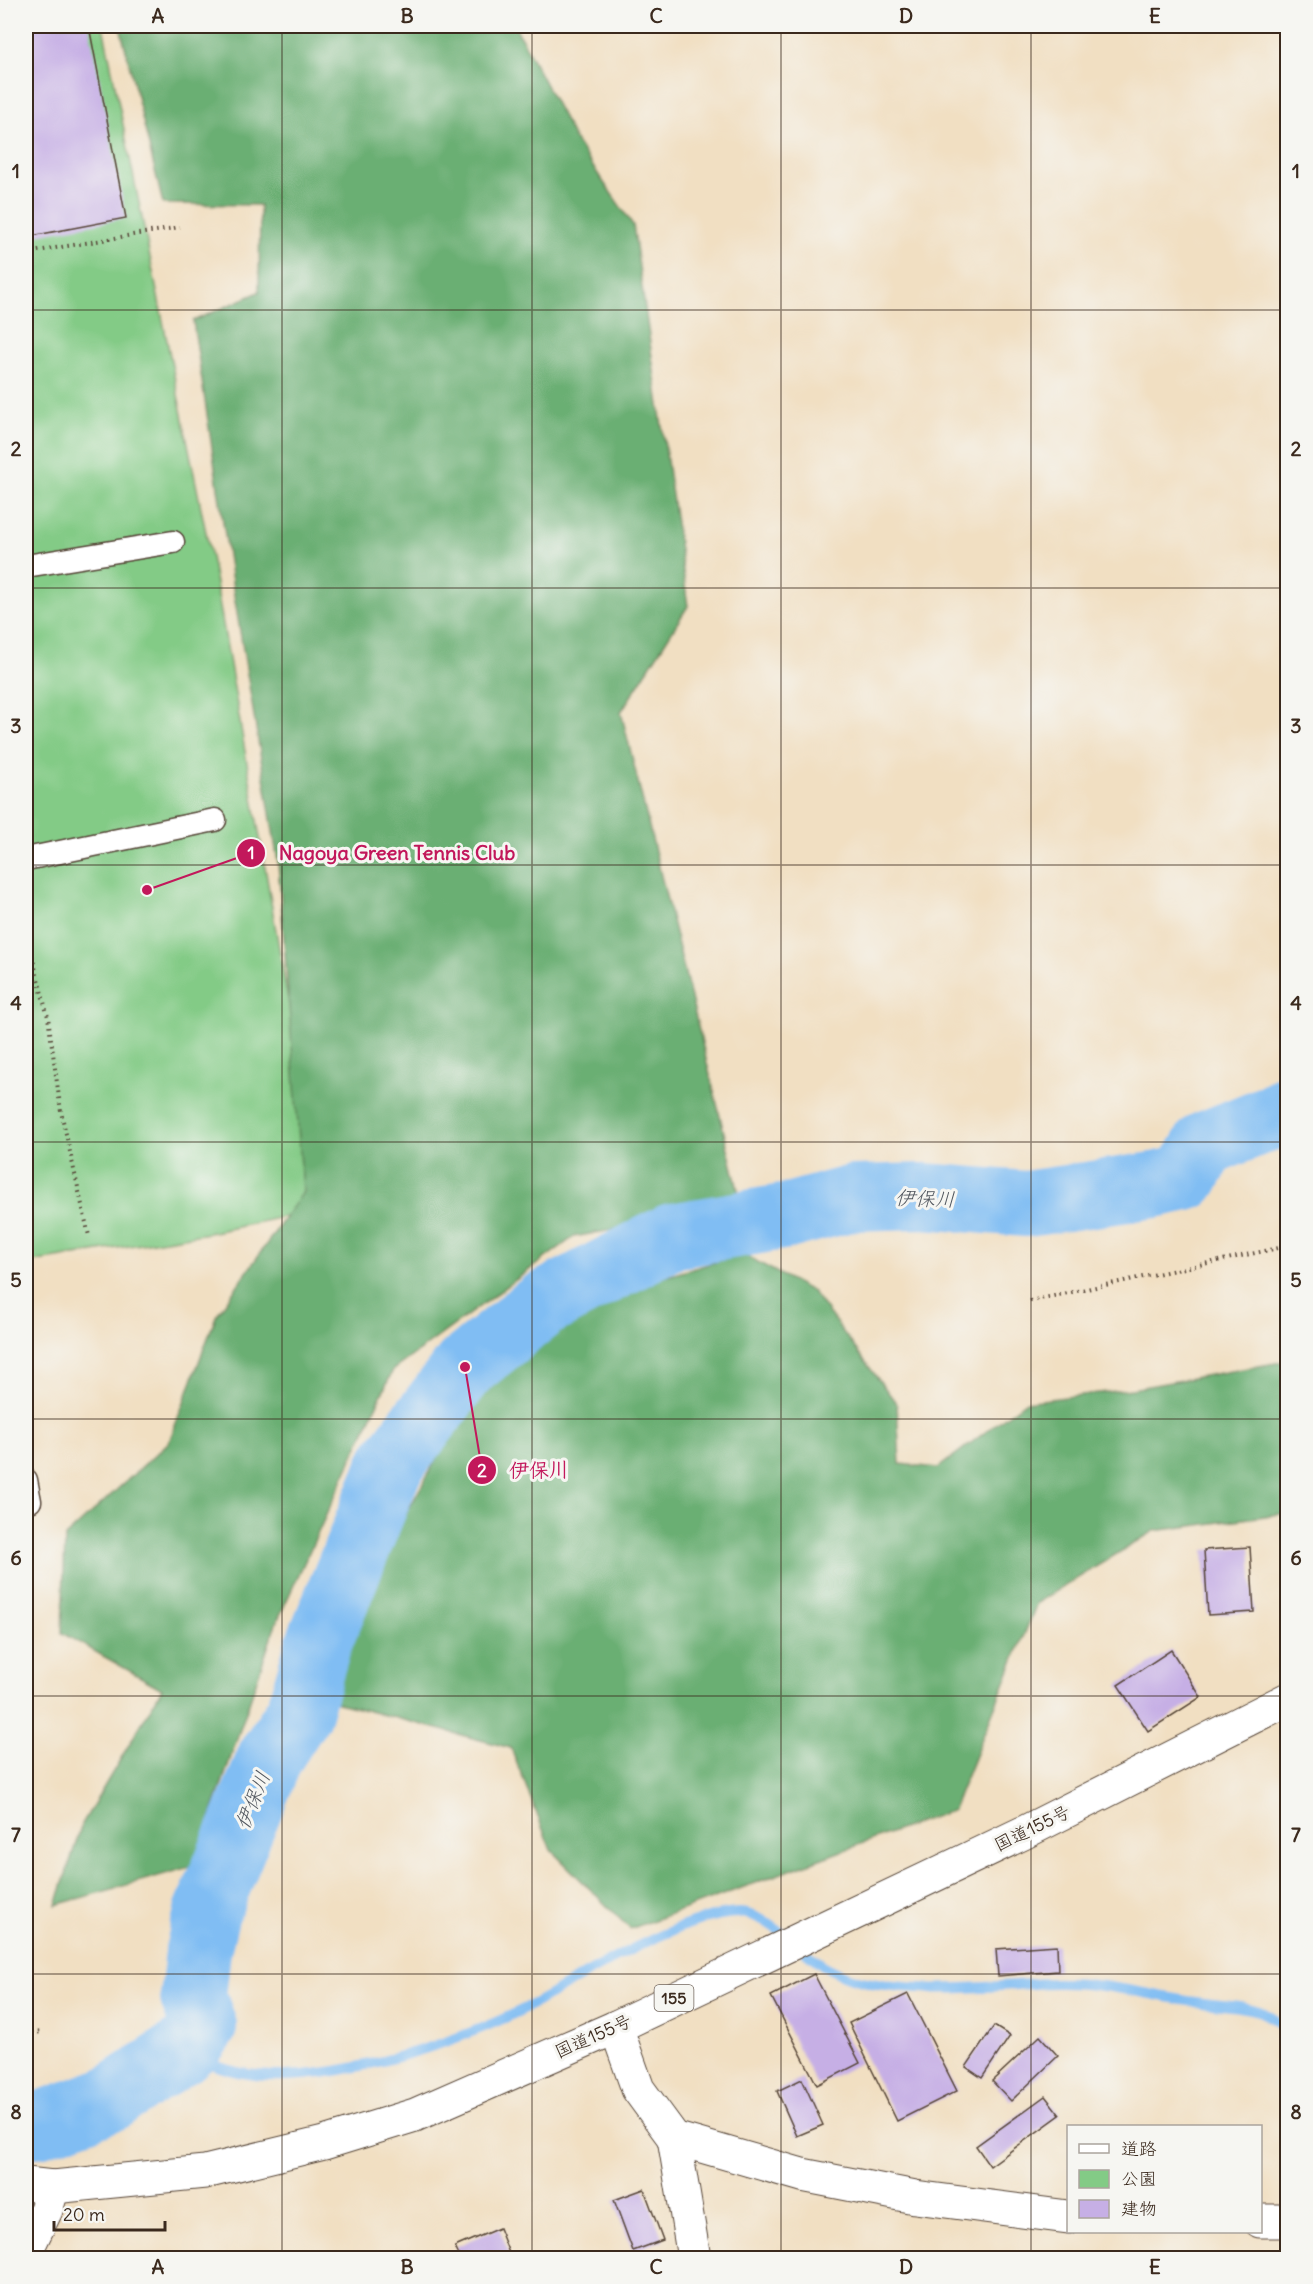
<svg xmlns="http://www.w3.org/2000/svg" width="1313" height="2284" font-family="Delius,'Klee One',sans-serif">
  <style>
    .green { fill: #83cb86; stroke: #5f7a52; stroke-width: 1.5 }
    .forest { fill: #6aaf73; stroke: #526c48; stroke-width: 1.5 }
    .lines { fill: none; stroke-linecap: round; stroke-linejoin: round }
    .stream { stroke: #80bdf3; stroke-width: 10 }
    .river { stroke: #80bdf3; stroke-width: 66 }
    .building { fill: #c6afe5 }
    .lane-casing { stroke: #564537; stroke-width: 25 }
    .street-casing { stroke: #564537; stroke-width: 35 }
    .secondary-casing { stroke: #564537; stroke-width: 35 }
    .highway-casing { stroke: #564537; stroke-width: 35 }
    .path { stroke: #564537; stroke-width: 4; stroke-dasharray: 1.5 4.5; stroke-linecap: butt }
    .lane { stroke: #fff; stroke-width: 22 }
    .street { stroke: #fff; stroke-width: 33 }
    .secondary { stroke: #fff; stroke-width: 33 }
    .highway { stroke: #fff; stroke-width: 33 }
    .grid { fill: none; stroke: #3b2a1e; stroke-width: 1.5; stroke-opacity: 0.55 }
    .labels { text-anchor: middle; dominant-baseline: central; stroke-width: 6; stroke-linejoin: round; paint-order: stroke }
    .shield { fill: #f6f6f2; stroke: #73675e; stroke-width: 1.5 }
    .shield-label { font-size: 16px; font-weight: bold; fill: #3b2a1e }
    .street-label { font-size: 18px; fill: #3b2a1e; stroke: #f6f6f2 }
    .water-label { font-size: 20px; font-style: italic; fill: #50565e; stroke: #f6f6f2 }
    .leader { fill: none; stroke: #c2185b; stroke-width: 2 }
    .callout-dot { fill: #c2185b; stroke: #f6f6f2; stroke-width: 2 }
    .mark-label { font-size: 18px; text-anchor: middle; font-weight: bold; fill: #fff }
    .callout-label { font-size: 20px; text-anchor: middle; font-weight: bold; fill: #c2185b; stroke: #f6f6f2; stroke-width: 6; stroke-linejoin: round; paint-order: stroke }
    .neatline { fill: none; stroke: #3b2a1e; stroke-width: 2 }
    .grid-label { font-size: 20px; text-anchor: middle; font-weight: bold; fill: #3b2a1e }
  </style>
  <rect width="100%" height="100%" fill="#f6f6f2"/>
  <filter id="ink" filterUnits="userSpaceOnUse"><feTurbulence type="fractalNoise" baseFrequency=".0167" numOctaves="2"/><feDisplacementMap in="SourceGraphic" scale="12" xChannelSelector="R" yChannelSelector="G"/><feConvolveMatrix kernelMatrix="1 2 1 2 8 2 1 2 1" color-interpolation-filters="sRGB"/></filter>
  <filter id="wash" filterUnits="userSpaceOnUse"><feTurbulence type="fractalNoise" baseFrequency=".008" numOctaves="4" result="noise"/><feDisplacementMap in="SourceGraphic" scale="24" xChannelSelector="R" yChannelSelector="G"/><feGaussianBlur stdDeviation="1.35" result="paint"/><feColorMatrix in="noise" values="0 0 0 0 0 0 0 0 0 0 0 0 0 0 0 0 0 1.4 0 .05"/><feComposite in="paint" operator="in"/></filter>
  <g filter="url(#wash)">
    <rect width="100%" height="100%" fill="#f1dfc2"/>
    <path class="green" d="M26 26H103L214 572 324 1208 214 1232 26 1263Z"/>
    <path class="forest" d="M120 26H515L576 142 633 225 688 606 621 712 742 1206 574 1237 393 1370 275 1626 194 1866 56 1905 82 1824 162 1689 62 1633 65 1537 169 1442 216 1316 303 1192 278 862 234 595 193 321 259 292 260 205 163 204Z
      M743 1254 813 1292 897 1404 900 1464 938 1468 1025 1402 1132 1389 1287 1361V1513L1154 1531 1037 1603 953 1810 630 1929 551 1850 511 1748 319 1698 381 1559 461 1415 585 1300Z"/>
    <g class="lines">
      <path class="stream" d="M180 2053C200 2060 221 2069 242 2073 327 2089 478 2038 551 1994 597 1967 687 1914 739 1913 766 1912 805 1955 828 1968 857 1984 888 1986 919 1988 965 1991 1010 1984 1055 1983 1101 1982 1149 1995 1195 2002 1215 2005 1241 2005 1259 2011 1269 2015 1281 2024 1288 2032
        M1283 2258 1288 2238"/>
      <path class="river" d="M26 2124 38 2125 110 2099 180 2053 192 2043 204 2026 193 1997 198 1951 207 1912 271 1755 299 1712 318 1645 391 1465 465 1367 542 1305 672 1236 788 1216 853 1198 923 1196 1026 1204 1154 1185 1186 1178 1206 1144 1269 1118 1288 1107"/>
    </g>
    <g id="blocks">
      <path class="building" d="M26 26H89L126 218 26 237Z
        M1250 1547 1254 1612 1208 1615 1204 1550Z
        M1171 1650 1201 1697 1148 1731 1118 1685Z
        M1057 1945 1058 1971 998 1976 996 1949Z
        M814 1974 860 2063 817 2085 771 1996Z
        M908 1994 957 2091 897 2121 849 2023Z
        M994 2026 1010 2036 982 2078 966 2067Z
        M1040 2036 1058 2056 1011 2101 992 2081Z
        M802 2079 823 2125 797 2136 777 2091Z
        M1045 2096 1060 2115 990 2166 976 2146Z
        M644 2189 663 2240 633 2251 614 2200Z
        M499 2228 511 2258H460L455 2247Z"/>
    </g>
  </g>
  <g filter="url(#ink)">
    <use href="#blocks" fill-opacity="0" stroke="#564537" stroke-width="1.5"/>
    <g class="lines">
      <defs>
        <path id="lane" d="M26 566 173 542
          M26 859 215 820
          M26 1480 30 1501"/>
        <path id="street" d="M674 2138 694 2258
          M26 2251 46 2210 53 2187"/>
        <path id="secondary" d="M616 2027 638 2089 674 2138 802 2175 915 2197 1068 2217
          M1260 2221H1288"/>
        <path id="highway" d="M26 2184 53 2187 205 2172 324 2143 415 2115 616 2027 1023 1833 1288 1699"/>
      </defs>
      <use href="#lane" class="lane-casing"/>
      <use href="#street" class="street-casing"/>
      <use href="#secondary" class="secondary-casing"/>
      <use href="#highway" class="highway-casing"/>
      <path class="path" d="M26 253 180 227
        M26 933 48 1017 61 1112 89 1236
        M1030 1301 1288 1246
        M26 2034 41 2032"/>
      <use href="#lane" class="lane"/>
      <use href="#street" class="street"/>
      <use href="#secondary" class="secondary"/>
      <use href="#highway" class="highway"/>
    </g>
  </g>
  <path class="grid" d="M282 26V2258M532 26V2258M781 26V2258M1031 26V2258M26 310H1288M26 588H1288M26 865H1288M26 1142H1288M26 1419H1288M26 1696H1288M26 1974H1288"/>
  <g class="labels">
    <rect class="shield" x="654.5" y="1985" width="39" height="26" rx="4.5"/>
    <g class="shield-label">
      <text x="674" y="1998">155</text>
    </g>
    <g class="street-label">
      <text transform="translate(1032 1828) rotate(-26)">国道155号</text>
      <text transform="translate(593 2036) rotate(-24)">国道155号</text>
    </g>
    <g class="water-label">
      <text transform="translate(925 1198) rotate(2)">伊保川</text>
      <text transform="translate(252 1800) rotate(-68)">伊保川</text>
    </g>
  </g>
  <path class="leader" d="M147 890L251 853M465 1367L482 1470"/>
  <g class="callout-dot">
    <circle cx="147" cy="890" r="6"/>
    <circle cx="465" cy="1367" r="6"/>
    <circle cx="251" cy="853" r="15"/>
    <circle cx="482" cy="1470" r="15"/>
  </g>
  <g class="mark-label">
    <text x="251" y="859">1</text>
    <text x="482" y="1477">2</text>
  </g>
  <g class="callout-label">
    <text x="397" y="860">Nagoya Green Tennis Club</text>
    <text x="539" y="1477">伊保川</text>
  </g>
  <rect width="1313" height="2284" fill="none" stroke="#f6f6f2" stroke-width="66"/>
  <rect x="1067" y="2125" width="195" height="108" fill="#f6f6f2" stroke="#aba49d" stroke-width="1.5"/>
  <rect x="1079" y="2144" width="30" height="9" fill="#ffffff" stroke="#aba49d" stroke-width="1.5"/>
  <text x="1121" y="2155" font-size="18" fill="#3b2a1e">道路</text>
  <rect x="1079" y="2170" width="30" height="18" fill="#83cb86" stroke="#aba49d" stroke-width="1.5"/>
  <text x="1121" y="2185" font-size="18" fill="#3b2a1e">公園</text>
  <rect x="1079" y="2200" width="30" height="18" fill="#c6afe5" stroke="#aba49d" stroke-width="1.5"/>
  <text x="1121" y="2215" font-size="18" fill="#3b2a1e">建物</text>
  <path d="M54 2221v9h111v-9" fill="none" stroke="#3b2a1e" stroke-width="3"/>
  <text x="63" y="2221" font-size="18" fill="#3b2a1e" stroke="#f6f6f2" stroke-width="4.5" paint-order="stroke">20 m</text>
  <rect x="33" y="33" width="1247" height="2218" class="neatline"/>
  <g class="grid-label">
    <text x="158" y="23">A</text>
    <text x="407" y="23">B</text>
    <text x="656" y="23">C</text>
    <text x="906" y="23">D</text>
    <text x="1155" y="23">E</text>
    <text x="16" y="178">1</text>
    <text x="1296" y="178">1</text>
    <text x="16" y="456">2</text>
    <text x="1296" y="456">2</text>
    <text x="16" y="733">3</text>
    <text x="1296" y="733">3</text>
    <text x="16" y="1010">4</text>
    <text x="1296" y="1010">4</text>
    <text x="16" y="1287">5</text>
    <text x="1296" y="1287">5</text>
    <text x="16" y="1565">6</text>
    <text x="1296" y="1565">6</text>
    <text x="16" y="1842">7</text>
    <text x="1296" y="1842">7</text>
    <text x="16" y="2119">8</text>
    <text x="1296" y="2119">8</text>
    <text x="158" y="2274">A</text>
    <text x="407" y="2274">B</text>
    <text x="656" y="2274">C</text>
    <text x="906" y="2274">D</text>
    <text x="1155" y="2274">E</text>
  </g>
</svg>
